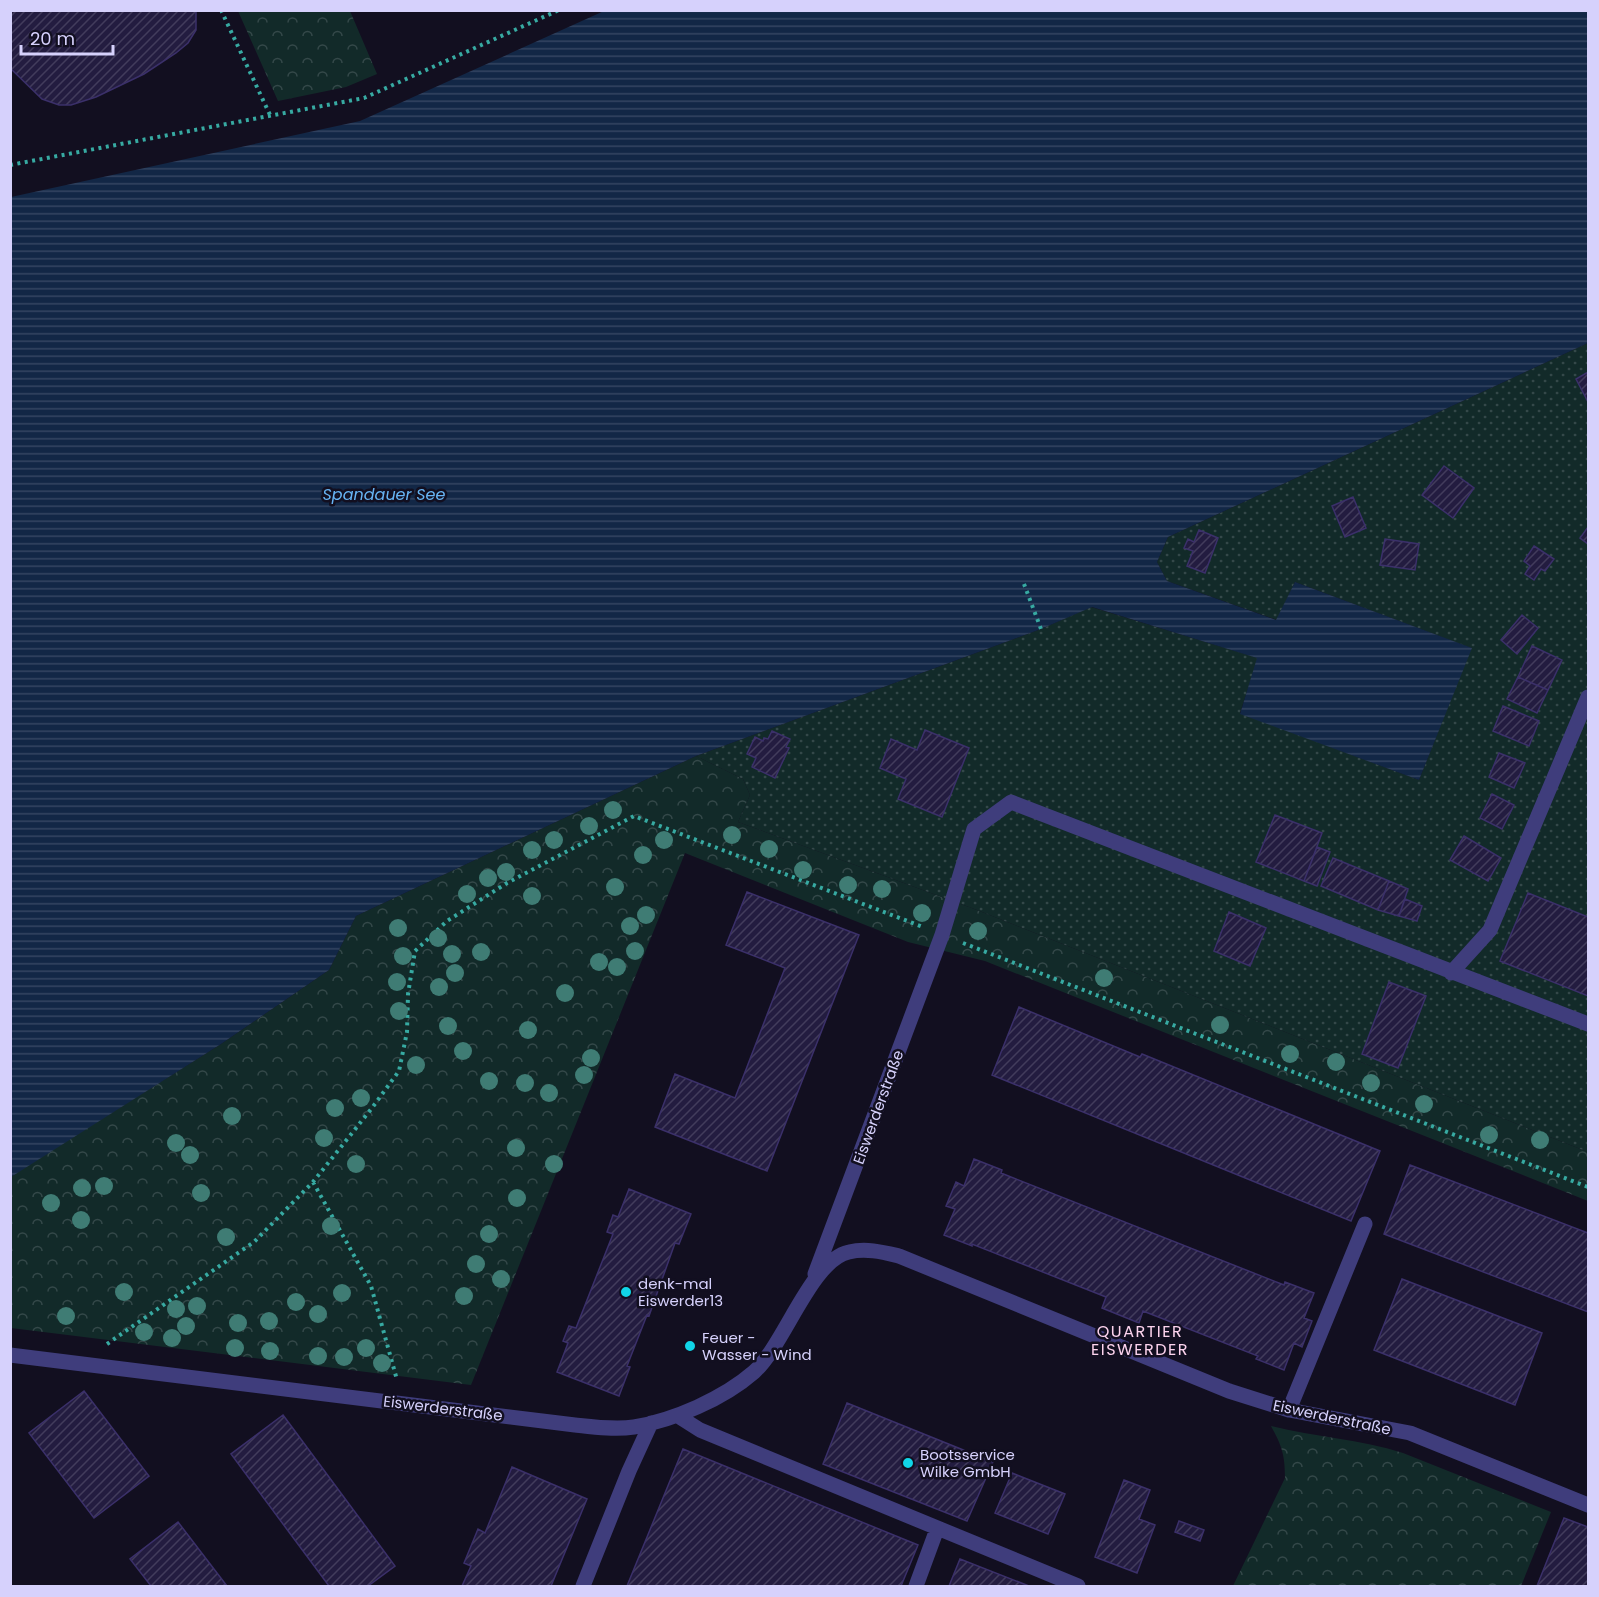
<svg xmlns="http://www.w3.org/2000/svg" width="1599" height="1597" font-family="Poppins,sans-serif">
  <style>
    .forest { fill: url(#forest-crowns) }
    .garden { fill: url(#garden-dots) }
    .water { fill: url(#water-rules) }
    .building { fill: url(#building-hatch); stroke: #3b306a; stroke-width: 1.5 }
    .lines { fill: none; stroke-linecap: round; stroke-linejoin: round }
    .path { stroke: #37aaa2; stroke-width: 4; stroke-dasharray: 3 4.5; stroke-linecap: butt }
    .minor { stroke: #3f3d7c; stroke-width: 15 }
    .tree { fill: #3f7c74 }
    .poi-dot { fill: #11d5e8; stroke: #120f20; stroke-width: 2 }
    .labels { text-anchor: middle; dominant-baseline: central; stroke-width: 5; stroke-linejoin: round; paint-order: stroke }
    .street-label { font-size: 15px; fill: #d6d1fc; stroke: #120f20 }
    .poi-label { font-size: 15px; fill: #d6d1fc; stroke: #120f20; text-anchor: start }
    .water-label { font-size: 16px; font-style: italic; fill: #67b4f4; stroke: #120f20 }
    .neighbourhood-label { font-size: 16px; letter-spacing: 1.5px; fill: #fcd3ed; stroke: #120f20 }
  </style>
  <defs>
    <pattern id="forest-crowns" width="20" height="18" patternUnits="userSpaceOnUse" patternTransform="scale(1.5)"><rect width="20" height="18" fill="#122a29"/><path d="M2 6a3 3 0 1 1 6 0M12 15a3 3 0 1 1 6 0" fill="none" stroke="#344849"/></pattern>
    <pattern id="garden-dots" width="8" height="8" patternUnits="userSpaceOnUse" patternTransform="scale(1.5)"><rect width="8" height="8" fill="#122a29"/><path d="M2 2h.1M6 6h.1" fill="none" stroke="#344849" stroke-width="1.8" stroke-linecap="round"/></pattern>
    <pattern id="water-rules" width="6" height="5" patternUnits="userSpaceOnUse" patternTransform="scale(1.5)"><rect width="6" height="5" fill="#122746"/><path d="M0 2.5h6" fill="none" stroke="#344562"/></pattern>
    <pattern id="building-hatch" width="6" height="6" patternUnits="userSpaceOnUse" patternTransform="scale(1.5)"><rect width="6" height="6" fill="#231c40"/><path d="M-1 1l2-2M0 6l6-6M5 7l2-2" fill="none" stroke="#423c5c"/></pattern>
  </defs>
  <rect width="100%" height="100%" fill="#120f20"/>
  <path class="forest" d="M238 11H350L377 74 346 87 278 101Z
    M696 756 743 779 750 795 738 822 977 910 1588 1152V1201L985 961 908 942 685 853 471 1385 11 1328V1176L221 1044 329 970 356 916Z
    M1271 1426C1315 1437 1360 1439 1403 1453L1551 1512 1521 1586H1233L1285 1478C1285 1455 1282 1446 1271 1426Z"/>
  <path class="garden" d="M1588 343V1152L977 910 738 822 750 795 743 779 696 756 1041 629 1091 607 1258 658 1240 713 1419 780 1471 648 1295 582 1277 620 1167 581 1157 562 1168 537Z"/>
  <path class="water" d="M604 11H1588V343L1168 537 1157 562 1167 581 1276 620 1295 582 1472 648 1419 780 1240 714 1257 658 1092 607 1041 629 696 756 356 916 329 970 221 1044 11 1177V197L360 121Z"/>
  <path class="building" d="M10 10H196V30L188 43 176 53 144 74 96 97 71 105H59L42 99 10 68Z
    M1588 372V402L1576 379Z
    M1444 466 1474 488 1453 518 1422 495Z
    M1353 497 1366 528 1345 537 1332 506Z
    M1588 527V544L1580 538Z
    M1199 530 1218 538 1205 573 1187 566 1193 551 1184 548 1188 539 1194 542Z
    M1385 539 1419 544 1415 570 1380 565Z
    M1534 546 1554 559 1545 571 1541 569 1534 580 1525 574 1530 566 1524 561Z
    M1522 615 1538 628 1517 654 1501 640Z
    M1532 646 1562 660 1548 690 1518 677Z
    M1518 677 1548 690 1537 713 1507 699Z
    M1503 706 1539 721 1529 746 1493 731Z
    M925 730 969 748 942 817 898 799 906 779 880 768 891 739 917 750Z
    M772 731 790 739 786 747 789 748 775 778 752 767 756 758 747 754 755 737 763 741 764 738 768 739Z
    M1499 753 1525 763 1514 788 1489 777Z
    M1492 794 1514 805 1502 829 1480 818Z
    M1275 815 1322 833 1304 881 1256 862Z
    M1464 836 1501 858 1488 881 1450 860Z
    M1317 847 1330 852 1317 886 1304 881Z
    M1333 858 1389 881 1378 910 1321 886Z
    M1389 881 1408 889 1399 916 1378 910Z
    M747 892 859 935 767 1171 655 1127 675 1074 735 1098 785 968 726 945Z
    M1528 893 1588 917V996L1500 961Z
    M1405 899 1422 906 1417 921 1399 916Z
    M1229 912 1266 928 1250 966 1214 951Z
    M1389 982 1426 996 1398 1068 1362 1054Z
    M1019 1007 1140 1057 1142 1054 1380 1151 1351 1221 992 1075Z
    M974 1159 1002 1170 1001 1173 1284 1285 1285 1282 1314 1293 1304 1318 1312 1321 1302 1347 1294 1343 1284 1370 1256 1359 1258 1356 1143 1311 1139 1323 1102 1308 1106 1297 972 1244V1246L944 1235 955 1209 946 1206 956 1182 964 1186Z
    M1410 1165 1588 1233V1312L1384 1234Z
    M629 1189 691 1214 679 1244 675 1243 649 1316 647 1315 627 1366 630 1367 619 1396 557 1372 568 1343 563 1341 569 1326 576 1328 613 1234 607 1232 613 1215 618 1217Z
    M1402 1279 1542 1333 1515 1405 1374 1350Z
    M84 1391 149 1476 94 1518 29 1433Z
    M847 1403 993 1462 967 1521 823 1464Z
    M283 1415 395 1566 368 1586H329L231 1454Z
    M683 1449 918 1545 901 1586H627Z
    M512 1467 587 1499 551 1586H462L471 1566 464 1563 478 1529 485 1533Z
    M1012 1473 1065 1494 1048 1534 995 1513Z
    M1124 1480 1150 1490 1139 1519 1155 1525 1137 1573 1095 1557Z
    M1564 1518 1588 1527V1586H1537Z
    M1179 1521 1204 1530 1200 1541 1175 1532Z
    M178 1522 227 1586H151L130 1559Z
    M960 1559 1029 1586H949Z"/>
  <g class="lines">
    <path class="path" d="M221 10 270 115
      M10 165 364 98 559 10
      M1024 584 1041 629
      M963 943 1588 1187
      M313 1182 371 1286 397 1380
      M107 1344 254 1242 313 1182 372 1108 399 1071 407 1032 408 994 415 951 447 921 507 883 634 816 923 927"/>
    <path class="minor" d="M1451 973 1490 930 1588 697
      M815 1274 942 935 974 829 1011 802 1588 1024
      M10 1355 575 1425C593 1427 615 1430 634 1427 674 1420 723 1399 754 1372 785 1344 811 1260 849 1252 866 1248 882 1252 899 1256L1229 1391 1289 1410 1410 1433 1588 1505
      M1289 1410 1365 1224
      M678 1416 700 1430 1078 1586
      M583 1586 629 1471 651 1423
      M916 1586 937 1529"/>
  </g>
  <g class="tree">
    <circle cx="613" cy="810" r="9"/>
    <circle cx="589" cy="826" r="9"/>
    <circle cx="732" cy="835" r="9"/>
    <circle cx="554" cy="840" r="9"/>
    <circle cx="664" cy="840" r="9"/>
    <circle cx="769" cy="849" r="9"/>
    <circle cx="532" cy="850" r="9"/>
    <circle cx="643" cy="855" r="9"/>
    <circle cx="803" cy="870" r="9"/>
    <circle cx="506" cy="872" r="9"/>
    <circle cx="488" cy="878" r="9"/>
    <circle cx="848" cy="885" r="9"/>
    <circle cx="615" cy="887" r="9"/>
    <circle cx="882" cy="889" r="9"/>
    <circle cx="467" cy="894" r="9"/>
    <circle cx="532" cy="896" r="9"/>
    <circle cx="922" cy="913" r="9"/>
    <circle cx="646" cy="915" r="9"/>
    <circle cx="630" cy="926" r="9"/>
    <circle cx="398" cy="928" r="9"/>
    <circle cx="978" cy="931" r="9"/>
    <circle cx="438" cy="938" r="9"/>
    <circle cx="635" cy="951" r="9"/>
    <circle cx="481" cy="952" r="9"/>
    <circle cx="452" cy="954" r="9"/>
    <circle cx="403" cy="956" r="9"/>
    <circle cx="599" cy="962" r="9"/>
    <circle cx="617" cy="967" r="9"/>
    <circle cx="455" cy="973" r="9"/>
    <circle cx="1104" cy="978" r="9"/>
    <circle cx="397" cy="982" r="9"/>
    <circle cx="439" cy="987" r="9"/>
    <circle cx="565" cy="993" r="9"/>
    <circle cx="399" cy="1011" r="9"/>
    <circle cx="1220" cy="1025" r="9"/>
    <circle cx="448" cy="1026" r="9"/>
    <circle cx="528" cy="1030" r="9"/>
    <circle cx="463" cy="1051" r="9"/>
    <circle cx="1290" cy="1054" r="9"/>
    <circle cx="591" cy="1058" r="9"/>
    <circle cx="1336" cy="1062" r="9"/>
    <circle cx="416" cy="1065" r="9"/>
    <circle cx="584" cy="1075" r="9"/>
    <circle cx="489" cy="1081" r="9"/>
    <circle cx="525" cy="1083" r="9"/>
    <circle cx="1371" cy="1083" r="9"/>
    <circle cx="549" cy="1093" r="9"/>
    <circle cx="361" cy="1098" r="9"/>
    <circle cx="1424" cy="1104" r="9"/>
    <circle cx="335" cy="1108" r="9"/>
    <circle cx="232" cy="1116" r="9"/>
    <circle cx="1489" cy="1135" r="9"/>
    <circle cx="324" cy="1138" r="9"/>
    <circle cx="1540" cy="1140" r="9"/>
    <circle cx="176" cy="1143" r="9"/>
    <circle cx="516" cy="1148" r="9"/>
    <circle cx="190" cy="1155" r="9"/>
    <circle cx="356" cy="1164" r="9"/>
    <circle cx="554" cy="1164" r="9"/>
    <circle cx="104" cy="1186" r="9"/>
    <circle cx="82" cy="1188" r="9"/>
    <circle cx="201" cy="1193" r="9"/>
    <circle cx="517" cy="1198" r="9"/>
    <circle cx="51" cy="1203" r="9"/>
    <circle cx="81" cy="1220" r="9"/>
    <circle cx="331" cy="1226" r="9"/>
    <circle cx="489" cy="1234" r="9"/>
    <circle cx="226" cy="1237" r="9"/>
    <circle cx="476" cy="1264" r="9"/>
    <circle cx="501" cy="1279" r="9"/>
    <circle cx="124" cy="1292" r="9"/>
    <circle cx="342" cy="1293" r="9"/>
    <circle cx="464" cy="1296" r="9"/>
    <circle cx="296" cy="1302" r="9"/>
    <circle cx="197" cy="1306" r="9"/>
    <circle cx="176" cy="1309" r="9"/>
    <circle cx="318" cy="1314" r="9"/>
    <circle cx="66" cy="1316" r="9"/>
    <circle cx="269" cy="1321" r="9"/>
    <circle cx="238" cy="1323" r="9"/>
    <circle cx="186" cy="1326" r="9"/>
    <circle cx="144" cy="1332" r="9"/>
    <circle cx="172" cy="1338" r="9"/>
    <circle cx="235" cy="1348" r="9"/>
    <circle cx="366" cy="1348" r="9"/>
    <circle cx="270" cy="1351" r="9"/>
    <circle cx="318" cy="1356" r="9"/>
    <circle cx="344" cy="1357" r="9"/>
    <circle cx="382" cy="1363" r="9"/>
  </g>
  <g class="poi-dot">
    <circle cx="626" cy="1292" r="6"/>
    <circle cx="690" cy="1346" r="6"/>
    <circle cx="908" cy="1463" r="6"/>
  </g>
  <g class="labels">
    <g class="street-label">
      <text transform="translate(878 1107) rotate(-70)">Eiswerderstraße</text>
      <text transform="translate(443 1408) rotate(7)">Eiswerderstraße</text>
      <text transform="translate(1332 1417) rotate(12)">Eiswerderstraße</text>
    </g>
    <g class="poi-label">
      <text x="638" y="1283">denk-mal<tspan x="638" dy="17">Eiswerder13</tspan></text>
      <text x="702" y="1337">Feuer -<tspan x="702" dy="17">Wasser - Wind</tspan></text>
      <text x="920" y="1454">Bootsservice<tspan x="920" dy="17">Wilke GmbH</tspan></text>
    </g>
    <g class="water-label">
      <text x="384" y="494">Spandauer See</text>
    </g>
    <g class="neighbourhood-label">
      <text x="1140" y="1331">QUARTIER<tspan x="1140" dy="18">EISWERDER</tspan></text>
    </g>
  </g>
  <rect width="1599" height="1597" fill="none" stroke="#d6d1fc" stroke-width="24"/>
  <path d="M21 45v9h92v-9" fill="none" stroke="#d6d1fc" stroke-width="3"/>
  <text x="30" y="45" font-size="18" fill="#d6d1fc" stroke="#120f20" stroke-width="4.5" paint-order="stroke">20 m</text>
</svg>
